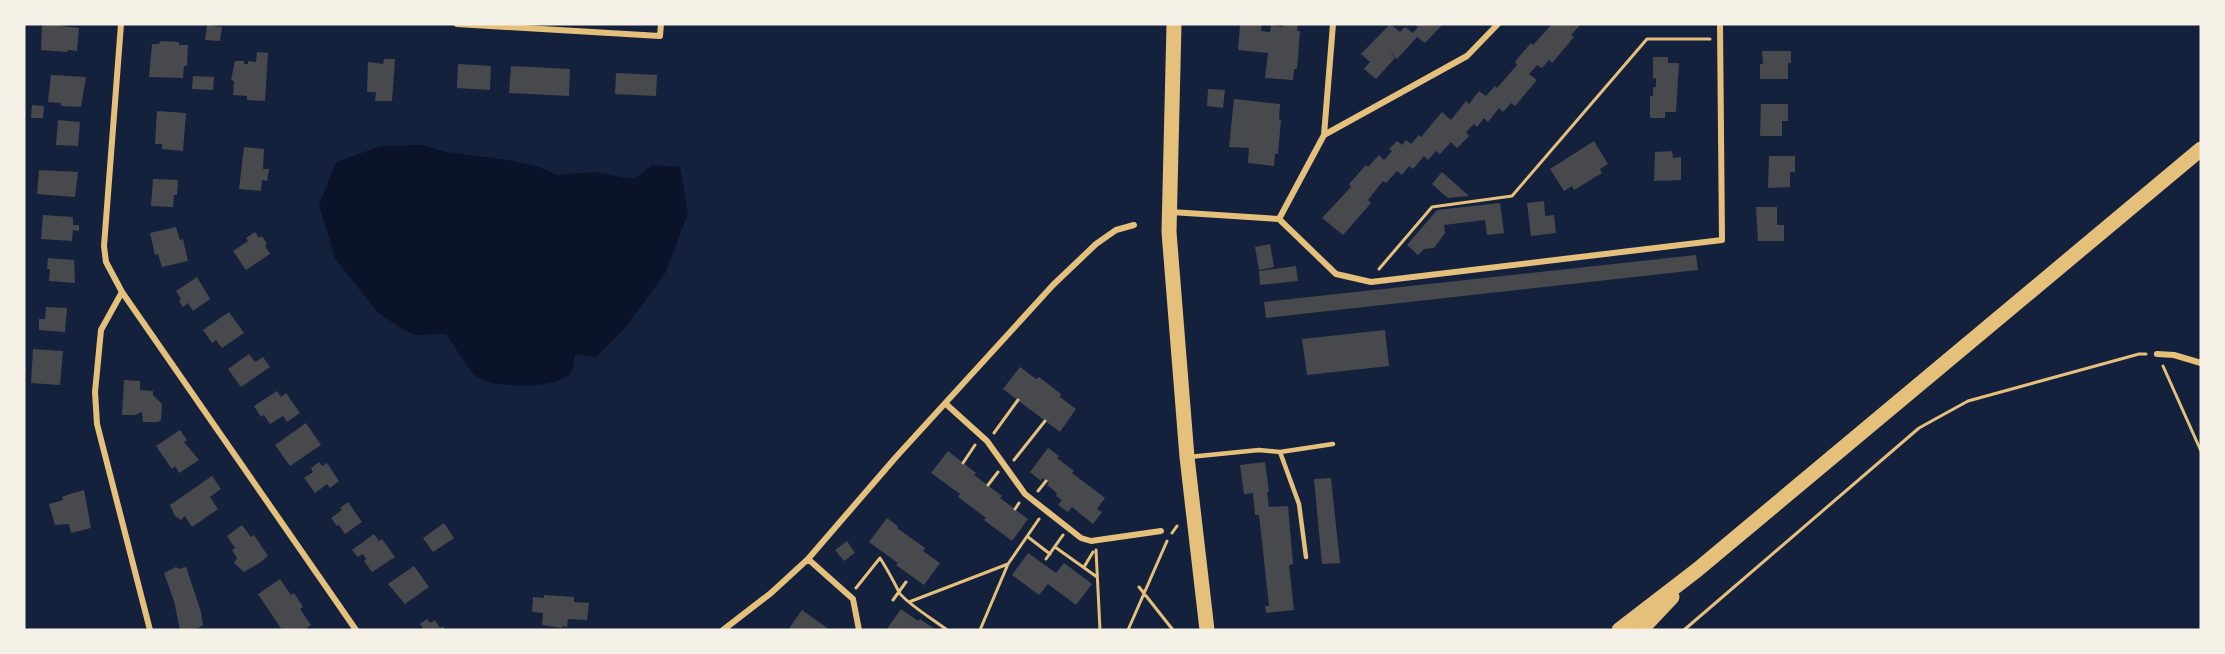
<svg xmlns="http://www.w3.org/2000/svg" width="2225" height="654" font-family="Helvetica,sans-serif">
  <style>
    .water { fill: #0b132b }
    .building { fill: #48494c }
    .lines { fill: none; stroke-linecap: round; stroke-linejoin: round }
    .path { stroke: #e5c07b; stroke-width: 3 }
    .service { stroke: #e5c07b; stroke-width: 4.5 }
    .minor { stroke: #e5c07b; stroke-width: 6 }
    .primary { stroke: #e5c07b; stroke-width: 15 }
  </style>
  <rect width="100%" height="100%" fill="#14213d"/>
  <path class="water" d="M422 145 446 152 509 160 540 167 557 175 594 172 634 179 652 165 680 167 688 213 666 272 625 328 596 357 575 354C574 359 574 368 571 372 561 389 500 388 483 380 467 373 457 348 446 334L417 335 405 331 376 311 335 258 319 205 336 162 381 146Z"/>
  <path class="building" d="M42 24H63L62 26 79 28 77 51 68 50 67 52 41 50Z
    M1240 24H1262L1261 31 1270 32 1271 25 1283 27V24H1298L1297 31H1300L1297 69H1294L1293 80 1265 78 1268 53 1238 50Z
    M1390 24 1400 32 1405 27 1413 33 1418 27 1413 24H1443L1425 43 1417 37 1397 59 1387 49 1395 58 1376 79 1364 69 1370 62 1361 54Z
    M1552 24H1581L1571 35 1574 37 1552 63 1549 60 1542 68 1537 65 1529 74 1537 80 1515 106 1511 103 1503 112 1499 108 1488 122 1484 118 1477 127 1474 124 1466 132 1469 136 1457 148 1451 142 1440 154 1436 151 1428 160 1424 156 1413 169 1409 166 1402 175 1397 171 1386 183 1383 181 1368 200 1371 203 1343 235 1322 218 1351 187 1349 184 1366 165 1368 167 1379 155 1384 160 1392 151 1389 149 1397 141 1402 145 1406 140 1411 144 1419 135 1421 137 1442 112 1451 120 1466 101 1469 104 1479 91 1486 96 1495 86 1497 88 1517 65 1515 62 1523 52 1531 43 1533 45Z
    M207 25 222 27 220 41 205 40Z
    M160 41 179 42V45H188L187 66H184L183 78 149 77 152 44H159Z
    M1762 51H1791V63H1788V79H1760V64H1763Z
    M257 52 268 53 265 101 247 100V96L233 95 234 81 231 80 235 61H244V64H248V61L256 62Z
    M1653 57H1668V63H1679L1676 112H1665V118H1650V96H1653V87H1656V78L1653 79Z
    M384 59H395L392 101H375L376 92H367L368 62 383 64Z
    M458 64 491 66 490 90 457 88Z
    M511 66 570 69 569 96 509 93Z
    M616 73 657 75 656 96 615 94Z
    M51 75 86 77 81 107 61 106V103L48 102Z
    M193 76 214 77 213 90 192 89Z
    M1208 89 1225 90 1223 108 1207 106Z
    M1234 99 1280 104 1279 119 1281 120 1278 154H1275L1274 166 1248 163 1249 148 1229 147Z
    M1761 104H1788V121H1782V136H1760Z
    M32 105 44 106 43 118H31Z
    M157 111 186 113 183 151 162 149V144H155Z
    M58 120 80 122 78 146 56 145Z
    M1594 141 1608 164 1600 169 1602 173 1574 190 1572 186 1564 191 1550 169Z
    M244 147 264 149 263 169H269L267 181 262 180 261 191 239 189Z
    M1672 151 1673 158 1681 157V180L1654 181 1655 152Z
    M1769 156H1795V172H1790V187L1768 188Z
    M39 170 78 172 75 197 37 194Z
    M1442 172 1469 196 1448 198 1432 184Z
    M153 179 178 180 177 195H174L173 207 151 206Z
    M1544 201 1545 216 1554 215 1556 233 1531 236 1527 203Z
    M1500 203 1504 233 1487 235 1485 220 1444 225 1445 233 1434 248 1424 249 1418 255 1407 245 1437 210Z
    M1756 207H1777V225H1784V241H1758Z
    M43 215 73 217V225H79V231L73 230 72 241 41 239Z
    M176 227 180 240 183 239 188 261 162 267 158 254 155 255 150 233Z
    M255 232 259 238 262 236 267 244 265 246 270 254 246 270 233 251 248 241 246 238Z
    M1270 244 1274 267 1259 270 1255 247Z
    M1696 255 1698 270 1266 318 1264 302Z
    M48 258 74 260 75 283 49 281 50 269H47Z
    M1296 266 1298 281 1260 285 1259 271Z
    M197 277 210 299 193 311 188 303 183 307 179 301 181 299 176 291Z
    M46 307 67 308 65 332 39 330V319H45Z
    M229 312 244 333 222 348 216 340 212 343 203 330Z
    M1385 330 1389 366 1307 375 1302 339Z
    M33 349 63 351 60 385 31 383Z
    M249 354 255 362 263 357 270 367 241 387 228 369Z
    M1020 367 1036 379 1039 377 1061 394 1060 397 1076 409 1060 432 1003 389Z
    M124 380 140 381V390L153 391V395L162 404 161 420 158 422H143L142 412 135 415H122Z
    M277 391 281 397 286 393 300 413 287 422 283 416 270 424 264 415 261 417 254 406Z
    M306 423 321 445 290 466 275 445Z
    M180 430 187 440 184 442 199 460 179 473 175 466 172 469 156 446Z
    M1048 448 1059 456 1057 458 1074 471 1072 473 1105 498 1097 509 1102 512 1093 524 1072 507 1068 512 1058 505 1062 500 1056 496 1057 493 1047 485 1049 483 1042 478 1041 481 1030 472Z
    M948 451 976 473 974 475 1002 496 1000 498 1028 519 1012 541 984 520 986 518 958 497 960 494 931 473Z
    M319 462 322 466 327 463 339 481 330 488 327 484 315 493 304 478 313 472 311 468Z
    M1265 462 1269 492H1267L1269 507 1288 506 1293 564 1289 565 1294 610 1266 613 1265 606H1269L1259 515H1255L1253 493 1244 494 1240 465Z
    M212 476 221 489 210 497 218 509 192 527 185 516 181 520 175 516 170 505Z
    M1331 478 1340 563 1322 564 1314 479Z
    M84 490 91 528 71 533 69 524 55 525 49 504 63 500 62 497 67 495Z
    M348 502 362 522 345 534 339 525 337 526 331 518 342 510 340 508Z
    M887 518 898 526 897 528 925 548 923 551 940 563 924 585 896 565 898 563 869 542Z
    M444 523 454 538 433 552 423 538Z
    M242 525 251 537 254 535 268 556 261 562 244 572 234 563 237 558 232 550 235 548 227 536Z
    M374 534 379 541 382 539 395 557 372 572 364 561 366 559 363 554 358 557 352 550Z
    M847 541 855 553 844 561 835 550Z
    M1028 553 1056 573 1064 563 1092 584 1076 605 1048 584 1039 595 1012 575Z
    M414 566 429 587 405 604 388 584Z
    M176 567 179 569 186 567 201 612 203 625 198 628 180 630 174 601 164 573Z
    M280 579 291 595 294 593 303 607 300 609 311 625 304 630H282L258 594Z
    M544 595 574 597V602L589 603 587 620 568 619 567 627 562 626V628L542 625 543 613 532 612 533 597 544 598Z
    M901 609 918 621 920 619 936 630H886Z
    M802 610 830 630H788Z
    M427 619 430 623 435 620 440 628 443 626 445 630H421L423 628 420 624Z"/>
  <g class="lines">
    <path class="path" d="M1379 269 1432 207 1512 196 1647 39H1710
      M2163 366 2201 451
      M994 433 1018 400
      M1014 460 1045 421
      M963 463 975 445
      M988 485 998 472
      M1038 491 1046 481
      M1015 509 1019 503
      M1172 533 1177 526
      M1028 537 1050 554
      M1055 547 1097 577
      M1096 550 1100 630
      M1046 559 1063 535
      M1084 567 1093 552
      M1139 587 1173 630
      M856 588 880 558C887 569 893 580 899 592 903 601 937 622 947 630
      M893 600 906 582
      M909 602 1008 564
      M980 630 1008 564 1039 519
      M1128 630 1167 541
      M1684 630 1919 428 1968 401 2139 354H2146"/>
    <path class="service" d="M1280 452 1333 444
      M1189 457 1259 450 1280 452 1299 504 1306 557"/>
    <path class="minor" d="M121 24 104 246 106 262 122 292 356 630
      M457 24 660 36 661 24
      M1324 135 1467 56 1498 24
      M1171 212 1279 219 1324 135 1333 24
      M1279 219 1336 274 1371 282 1722 240 1720 24
      M122 292 101 330 95 392 97 424 150 630
      M2157 354 2174 355 2201 363
      M946 404 987 441 1025 494 1081 538 1091 541 1161 531
      M808 559 853 599 859 630
      M723 630 771 593 808 559 896 457 1053 285 1096 244 1116 230 1134 225"/>
    <path class="primary" d="M1174 24 1169 232 1187 457 1207 630
      M1619 630 1697 570 2201 149
      M1641 630 1672 597"/>
  </g>
  <rect width="2225" height="654" fill="none" stroke="#f6f1e7" stroke-width="51"/>
</svg>
